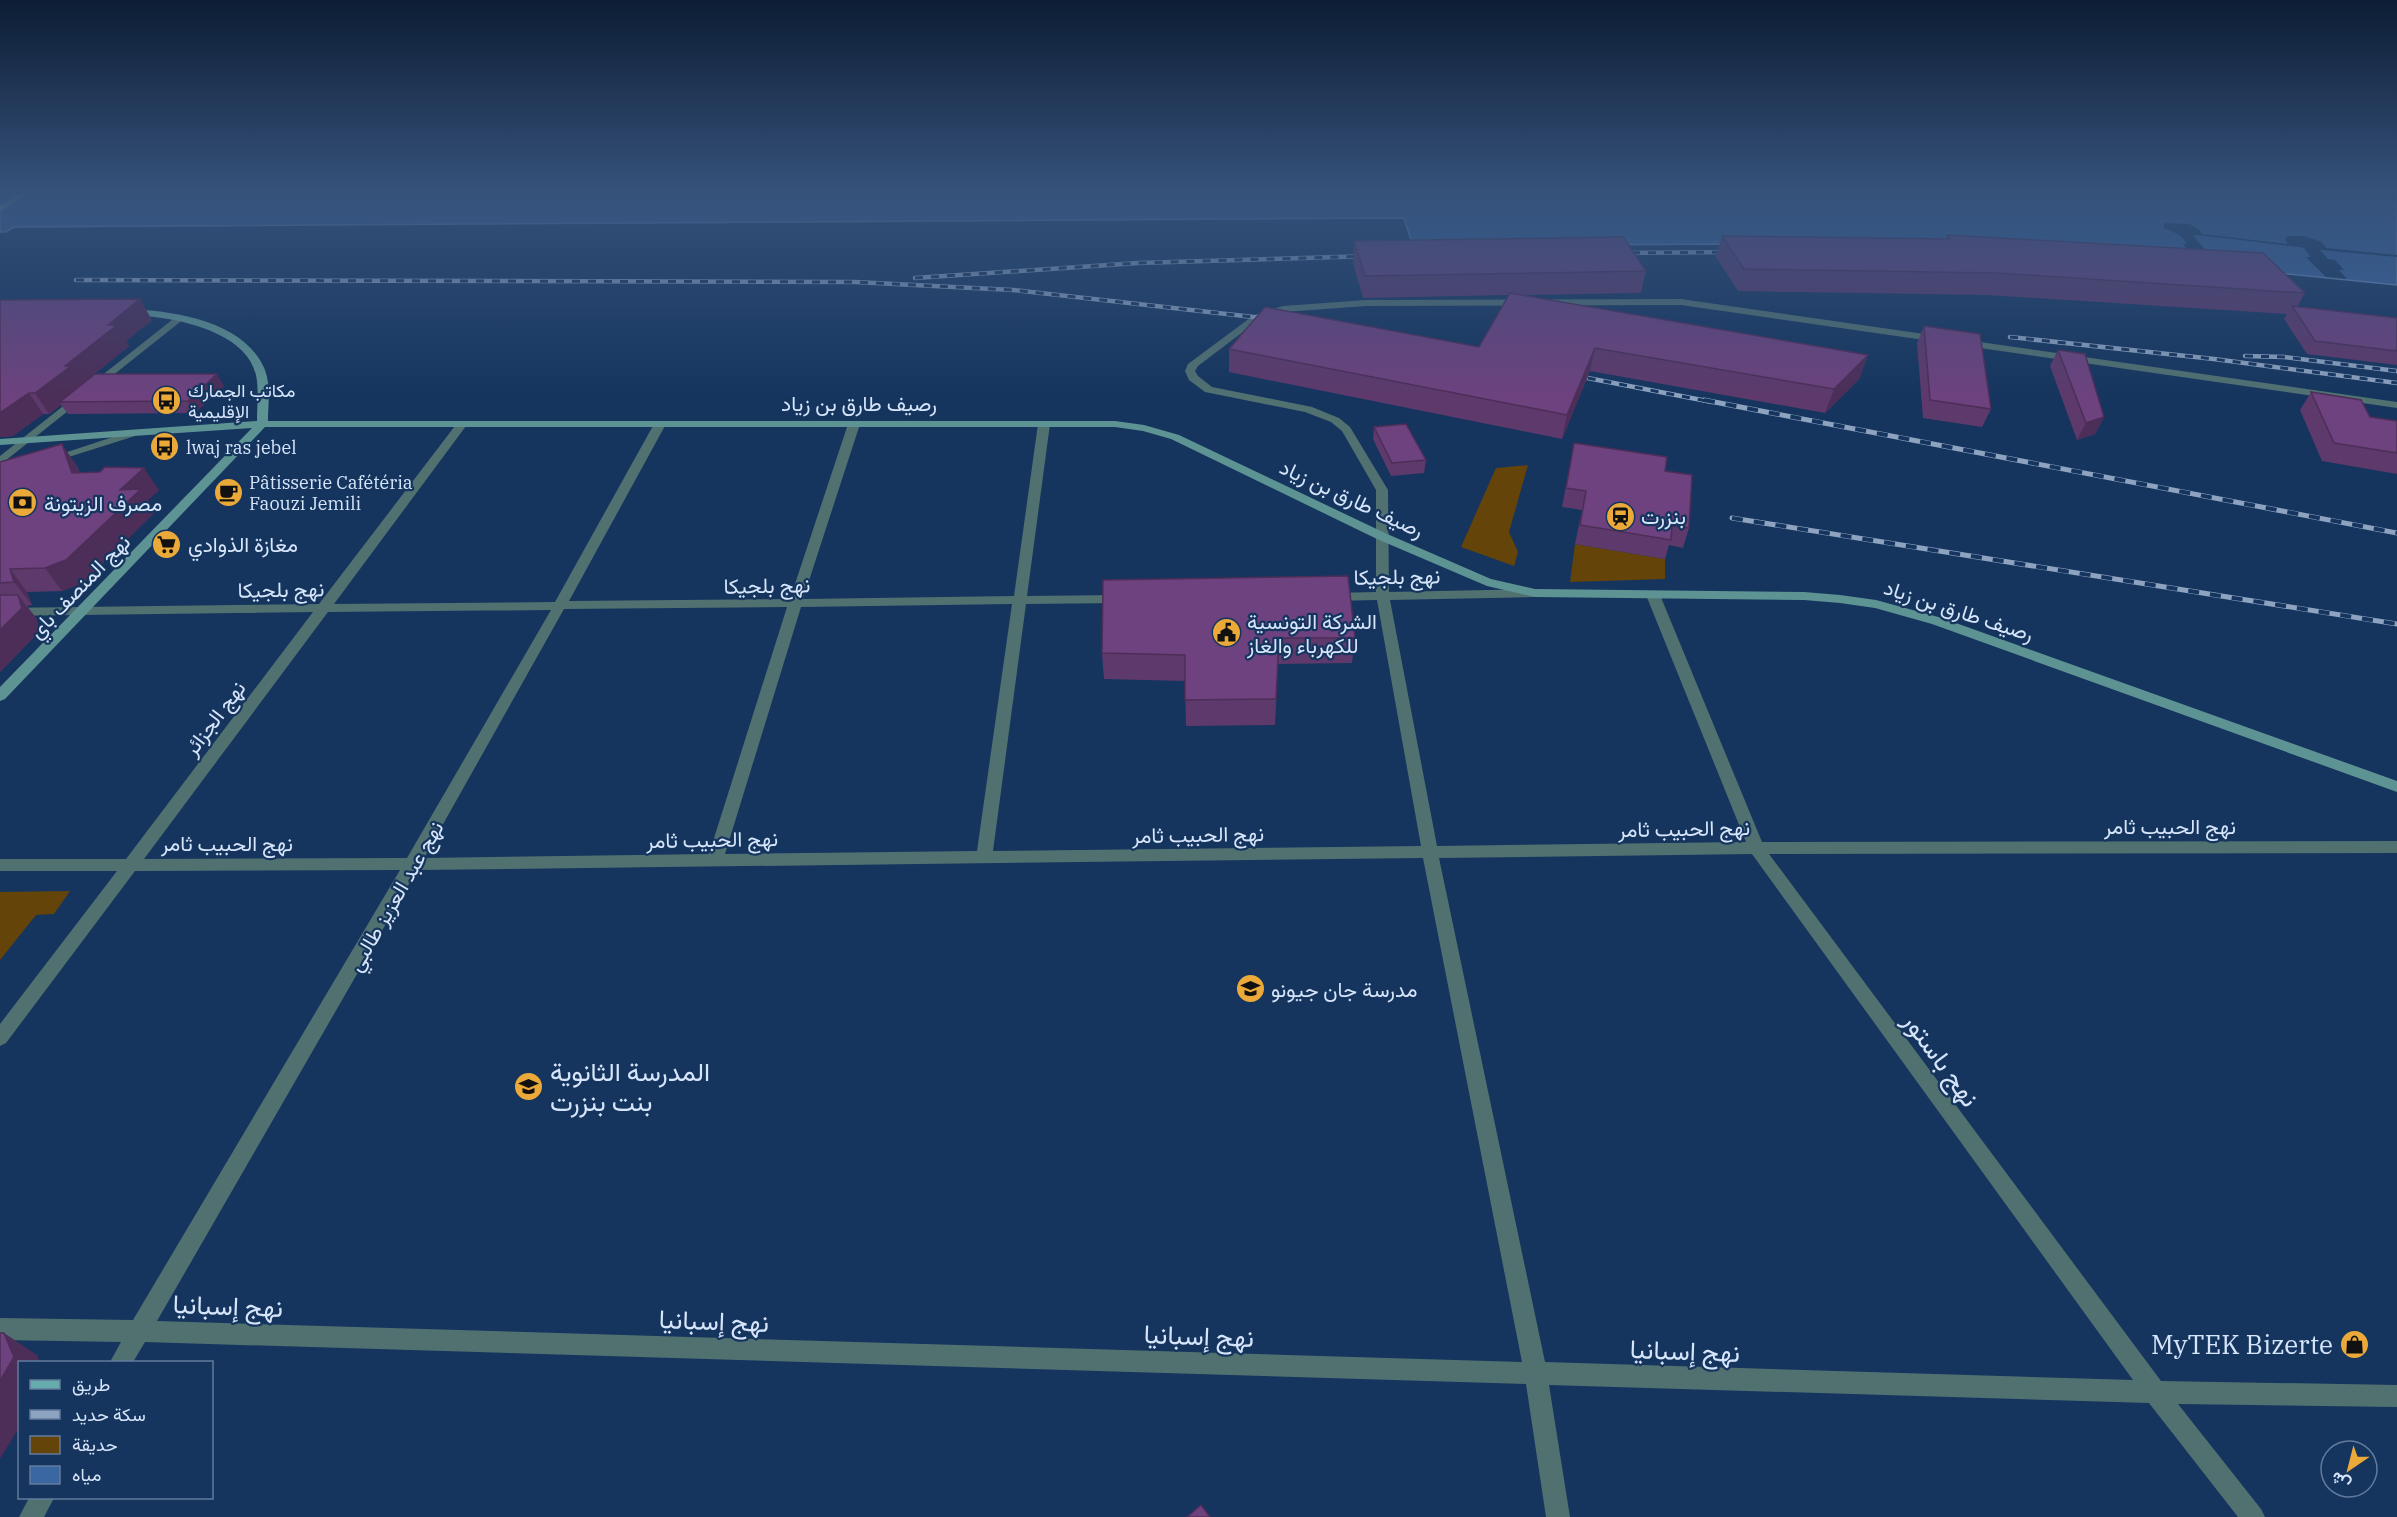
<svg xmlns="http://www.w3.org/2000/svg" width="2397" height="1517" font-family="'IBM Plex Serif',Vazirmatn,serif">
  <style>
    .green { fill: #644409 }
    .water { fill: #3a66a1; stroke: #698cbc; stroke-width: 1.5 }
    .pier { fill: #15355e }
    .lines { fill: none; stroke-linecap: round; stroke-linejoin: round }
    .street { fill: #517171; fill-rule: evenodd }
    .secondary { fill: #5e9393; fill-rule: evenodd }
    .primary { fill: #67acad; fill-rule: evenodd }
    .rail-far1-casing { stroke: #8ea3c0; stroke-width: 4.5 }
    .rail-casing { stroke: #8ea3c0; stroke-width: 5 }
    .rail-far1 { stroke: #15355e; stroke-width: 3; stroke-dasharray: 8; stroke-linecap: butt }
    .rail { stroke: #15355e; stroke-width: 4; stroke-dasharray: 11; stroke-linecap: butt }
    .wall { fill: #5e396c }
    .shaded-wall { fill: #4c2e58 }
    .building { fill: #6d427e; stroke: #4c2e58; stroke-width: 1.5 }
    .labels { text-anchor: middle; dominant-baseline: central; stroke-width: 4.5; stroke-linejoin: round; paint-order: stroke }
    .far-poi-label { font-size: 18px; fill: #d6e5fa; stroke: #15355e; text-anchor: start }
    .street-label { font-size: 21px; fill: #d6e5fa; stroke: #15355e }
    .poi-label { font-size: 21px; fill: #d6e5fa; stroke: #15355e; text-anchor: start }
    .near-street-label { font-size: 26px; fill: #d6e5fa; stroke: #15355e }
    .near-poi-label { font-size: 26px; fill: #d6e5fa; stroke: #15355e; text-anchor: start }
  </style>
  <rect width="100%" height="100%" fill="#15355e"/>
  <path class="green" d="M1528 465 1509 532 1518 552 1514 566 1461 547 1496 468Z
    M1575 544 1665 559V579L1570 582Z
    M70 891 54 914 36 915 0 960V892Z"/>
  <path class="water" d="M0 187H2397V285L2169 262 1735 244 1413 246 1404 218 14 227 6 232H0Z"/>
  <path class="pier" d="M2166 223 2189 224 2199 229 2202 234 2288 244 2285 239 2287 236H2304L2322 242 2326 248 2397 255V257L2320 250 2328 259 2335 260 2344 270H2339L2347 279 2326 277 2306 257H2311L2304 248 2299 247 2198 235 2193 236 2211 256 2190 254 2183 244H2187L2180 235 2164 228V224Z"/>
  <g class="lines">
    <path class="street" d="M1681 299 2397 402V408L1681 305 1366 306 1284 312 1260 319 1198 366 1195 371 1198 376 1212 387 1312 407 1339 418 1350 427 1388 490 1389 592 1535 589 1542 593 1535 597 1390 600 1437 846 1746 842 1646 595 1653 591 1660 595 1762 842 2397 841V853L1769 854 2161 1381 2397 1385V1407L2178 1404 2261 1509 2265 1517H2238L2149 1403 1549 1385 1570 1517H1546L1526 1384 145 1342 133 1362H110L121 1342 0 1340V1318L133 1320 400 870 135 871 6 1043 0 1046V1024L117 871H0V859H126L313 612 0 616V608L319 604 458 422 462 421 468 424 466 426 334 604 555 602 654 424 660 421 666 424 569 601 790 599 848 424 854 421 860 424 803 599 1014 596 1038 424 1044 421 1050 424 1027 596 1121 595 1128 599 1121 603 1026 604 993 851 1421 846 1377 600 1331 601 1324 597 1331 593 1376 592V490L1342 431 1331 422 1305 412 1205 392 1189 380 1185 371 1188 364 1254 315 1283 306 1366 300ZM1012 604 977 851 725 854 801 607ZM787 607 709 854 424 858 564 609ZM551 610 407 858 144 859 328 612ZM1752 854 2133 1380 1545 1362 1439 858ZM1423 858 1522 1362 157 1321 417 870Z
      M177 316 185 318 0 465V456Z
      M131 431 135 432V436L56 461 52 462 46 459Z
      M29 1498H54L44 1517H19Z"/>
    <path class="secondary" d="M129 309C175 311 245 321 265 370 271 386 268 405 268 421H1115L1144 425 1179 435 1385 533 1491 579 1535 589 1804 592 1840 595 1876 600 1942 618 2397 781V792L1932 624 1875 608 1840 603 1804 600 1535 597 1487 586 1377 539 1171 439 1143 431 1115 427H265L5 699 0 701V687L252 428 0 445V439L257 421C257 406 259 390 256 375 247 337 195 323 162 318 150 316 137 316 126 314L124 312Z"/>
    <path class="primary" d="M31 187H40L0 212V205Z"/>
    <defs>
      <path id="rail-far1" d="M1616 253 1733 252
        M915 278 1138 263 1370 256
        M76 280 855 282 1013 290 1271 319
        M2010 337 2214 359 2397 383
        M2245 356 2284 357 2397 371
        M1572 375 1712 402"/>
      <path id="rail" d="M1704 400 2397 533
        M1732 518 2397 624"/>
    </defs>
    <use href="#rail-far1" class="rail-far1-casing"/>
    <use href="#rail" class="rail-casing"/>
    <use href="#rail-far1" class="rail-far1"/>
    <use href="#rail" class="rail"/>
  </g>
  <path class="wall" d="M1947 235 2305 293 2297 307 2397 318V365L2307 354 2284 319 2287 314 1987 295 1738 291 1716 257 1722 236 1946 239Z
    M1354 241 1646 271 1641 293 1520 295 1860 378 1825 413 1590 371 1562 439 1229 372V349L1479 347 1509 295 1363 298 1353 263Z
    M0 300 152 320 126 341 129 346 82 384 224 386 195 413 68 414 61 405 49 414H43L13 436 0 437Z
    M1924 326 1991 409 1982 427 1923 418 1917 343Z
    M2058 350 2104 417 2095 434 2077 440 2050 366Z
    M2311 392 2370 417 2397 421V474L2322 461 2300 410Z
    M1374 427 1426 460 1424 473 1391 476 1373 439Z
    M1574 443 1665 471 1689 528 1683 548 1669 545 1665 559 1575 544 1582 510 1562 507Z
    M0 462 77 466 80 473 159 490 148 500 155 512 83 583 62 591 27 592 32 605 27 606 36 618 40 631 0 672Z
    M1103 580 1355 638 1352 663 1278 664 1275 725 1186 726 1185 681 1104 679 1102 653Z"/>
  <path class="shaded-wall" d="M140 299 152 320 126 341 129 346 82 384 84 387 60 402 61 405 49 414 35 393 108 325Z
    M1595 348 1590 371 1562 439 1567 415Z
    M1868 355 1860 378 1825 413 1834 389Z
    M217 374 224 386 195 413 188 401Z
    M29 393 43 414 13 436 0 437V413Z
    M2104 417 2095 434 2077 440 2086 423Z
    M62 444 77 466 87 496 72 473Z
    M144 468 159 490 148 500 155 512 83 583 62 591 45 568 120 490Z
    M10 569 27 592 32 605 14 582Z
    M18 595 36 618 40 631 0 672V630Z
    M4 1333 37 1355 40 1362H20V1426L0 1459V1381Z"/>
  <path class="building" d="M1947 235 2263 253 2305 293 1996 273 1744 269 1722 236 1950 239Z
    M1623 237 1646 271 1365 276 1354 241Z
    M1510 293 1868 355 1834 389 1595 348 1567 415 1229 349 1265 307 1479 347Z
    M140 299 108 325H117L65 366H71L35 393H29L0 413V300Z
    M2292 306 2397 318V351L2315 341Z
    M1924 326 1980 334 1991 409 1930 400Z
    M2058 350 2085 354 2104 417 2086 423Z
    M95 374H217L188 401 60 402Z
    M2311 392 2361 400 2370 417 2397 421V453L2334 443Z
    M1406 424 1426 460 1392 463 1374 427Z
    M1574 443 1667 457 1665 471 1692 475 1689 528 1672 526 1671 540 1580 525 1586 491 1566 488Z
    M62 444 72 473 100 472 105 467 144 468 120 490 141 489 66 560 45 568 10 569 14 582 0 583V462Z
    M1348 576 1355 638H1279L1276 699 1185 700V655L1102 653 1103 580Z
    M0 595H18L22 608 0 630Z
    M0 1333H4L14 1357 0 1381Z
    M1201 1505 1210 1517H1187Z"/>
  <linearGradient id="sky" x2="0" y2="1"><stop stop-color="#0c1d34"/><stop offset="0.47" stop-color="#355179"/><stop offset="1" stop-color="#355179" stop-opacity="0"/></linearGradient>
  <rect width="2397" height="399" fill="url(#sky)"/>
  <defs>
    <symbol id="bus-disc" viewBox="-11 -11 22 22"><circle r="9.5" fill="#eba93a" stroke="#15355e"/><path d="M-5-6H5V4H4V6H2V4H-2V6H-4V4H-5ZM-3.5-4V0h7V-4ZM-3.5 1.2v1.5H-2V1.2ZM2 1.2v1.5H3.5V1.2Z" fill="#111"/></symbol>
    <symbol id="cafe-disc" viewBox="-11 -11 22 22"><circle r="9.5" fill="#eba93a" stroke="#15355e"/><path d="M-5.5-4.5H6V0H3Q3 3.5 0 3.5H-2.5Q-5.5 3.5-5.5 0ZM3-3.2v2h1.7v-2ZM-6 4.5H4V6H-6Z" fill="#111"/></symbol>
    <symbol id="bank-disc" viewBox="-11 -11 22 22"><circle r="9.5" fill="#eba93a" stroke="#15355e"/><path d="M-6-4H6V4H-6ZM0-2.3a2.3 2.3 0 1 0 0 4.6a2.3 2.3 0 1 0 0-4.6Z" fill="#111"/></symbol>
    <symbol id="station-disc" viewBox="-11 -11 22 22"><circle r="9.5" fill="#eba93a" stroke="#15355e"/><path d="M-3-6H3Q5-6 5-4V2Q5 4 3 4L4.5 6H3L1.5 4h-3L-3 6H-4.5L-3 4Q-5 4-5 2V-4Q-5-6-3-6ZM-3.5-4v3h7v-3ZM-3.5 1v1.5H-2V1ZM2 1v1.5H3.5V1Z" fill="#111"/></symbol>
    <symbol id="supermarket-disc" viewBox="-11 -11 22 22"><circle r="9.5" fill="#eba93a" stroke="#15355e"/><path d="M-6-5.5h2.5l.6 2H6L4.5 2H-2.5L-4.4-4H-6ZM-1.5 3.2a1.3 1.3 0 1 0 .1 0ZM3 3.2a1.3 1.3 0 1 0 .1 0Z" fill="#111"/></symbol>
    <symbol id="civic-disc" viewBox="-11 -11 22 22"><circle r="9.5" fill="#eba93a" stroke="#15355e"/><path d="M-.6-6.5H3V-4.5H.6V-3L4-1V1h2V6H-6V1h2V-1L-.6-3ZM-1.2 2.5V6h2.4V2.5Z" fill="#111"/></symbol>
    <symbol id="school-disc" viewBox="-11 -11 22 22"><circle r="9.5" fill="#eba93a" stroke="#15355e"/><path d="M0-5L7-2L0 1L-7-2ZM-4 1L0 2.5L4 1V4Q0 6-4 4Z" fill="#111"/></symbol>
    <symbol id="shop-disc" viewBox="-11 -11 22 22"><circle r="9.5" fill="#eba93a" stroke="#15355e"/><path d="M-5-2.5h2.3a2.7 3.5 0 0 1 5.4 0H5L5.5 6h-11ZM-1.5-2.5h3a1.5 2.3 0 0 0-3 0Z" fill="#111"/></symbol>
  </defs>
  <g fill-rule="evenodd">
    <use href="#bus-disc" x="150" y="384" width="33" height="33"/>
    <use href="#bus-disc" x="148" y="430" width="33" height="33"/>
    <use href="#cafe-disc" x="212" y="476" width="33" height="33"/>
    <use href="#bank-disc" x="6" y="486" width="33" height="33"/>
    <use href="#station-disc" x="1604" y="500" width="33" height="33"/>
    <use href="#supermarket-disc" x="150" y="528" width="33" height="33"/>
    <use href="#civic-disc" x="1210" y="616" width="33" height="33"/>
    <use href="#school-disc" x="1234" y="972" width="33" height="33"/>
    <use href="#school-disc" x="512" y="1070" width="33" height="33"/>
    <use href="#shop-disc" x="2338" y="1328" width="33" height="33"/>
  </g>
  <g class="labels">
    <g class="far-poi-label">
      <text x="188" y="390">مكاتب الجمارك<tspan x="188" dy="21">الإقليمية</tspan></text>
      <text x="186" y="447">lwaj ras jebel</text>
      <text x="249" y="482">Pâtisserie Cafétéria<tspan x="249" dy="21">Faouzi Jemili</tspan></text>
    </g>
    <g class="street-label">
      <text x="859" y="403">رصيف طارق بن زياد</text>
      <text transform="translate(1352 498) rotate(25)">رصيف طارق بن زياد</text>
      <text transform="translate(1397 576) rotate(-1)">نهج بلجيكا</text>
      <text transform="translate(767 585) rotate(-1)">نهج بلجيكا</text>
      <text transform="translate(79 586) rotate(-46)">نهج المنصف باي</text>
      <text transform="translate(281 589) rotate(-1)">نهج بلجيكا</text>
      <text transform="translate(1959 610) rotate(18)">رصيف طارق بن زياد</text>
      <text transform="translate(214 718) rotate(-53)">نهج الجزائر</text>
      <text x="2170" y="826">نهج الحبيب ثامر</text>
      <text transform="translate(1684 828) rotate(-1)">نهج الحبيب ثامر</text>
      <text transform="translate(1198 834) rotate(-1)">نهج الحبيب ثامر</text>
      <text transform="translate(712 839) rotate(-1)">نهج الحبيب ثامر</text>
      <text x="227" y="843">نهج الحبيب ثامر</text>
      <text transform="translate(395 896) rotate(-60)">نهج عبد العزيز طالبي</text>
    </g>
    <g class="poi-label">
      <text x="44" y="503">مصرف الزيتونة</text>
      <text x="1641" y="516">بنزرت</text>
      <text x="188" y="544">مغازة الذوادي</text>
      <text x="1247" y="621">الشركة التونسية<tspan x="1247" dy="24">للكهرباء والغاز</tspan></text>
      <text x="1271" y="989">مدرسة جان جيونو</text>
    </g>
    <g class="near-street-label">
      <text transform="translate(1942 1059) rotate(54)">نهج باستور</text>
      <text transform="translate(228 1305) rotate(2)">نهج إسبانيا</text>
      <text transform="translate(714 1320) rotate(2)">نهج إسبانيا</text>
      <text transform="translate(1199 1335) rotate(2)">نهج إسبانيا</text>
      <text transform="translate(1685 1350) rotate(2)">نهج إسبانيا</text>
    </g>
    <g class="near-poi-label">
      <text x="550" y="1071">المدرسة الثانوية<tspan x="550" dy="30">بنت بنزرت</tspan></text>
      <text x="2333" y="1344" text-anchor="end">MyTEK Bizerte</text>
    </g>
  </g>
  <rect x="18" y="1361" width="195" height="138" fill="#15355e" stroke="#627b9c" stroke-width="1.5"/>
  <rect x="30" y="1380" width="30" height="9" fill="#67acad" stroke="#627b9c" stroke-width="1.5"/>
  <text x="72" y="1391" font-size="18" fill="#d6e5fa">طريق</text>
  <rect x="30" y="1410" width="30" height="9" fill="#8ea3c0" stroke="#627b9c" stroke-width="1.5"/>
  <text x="72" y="1421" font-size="18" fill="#d6e5fa">سكة حديد</text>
  <rect x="30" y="1436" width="30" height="18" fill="#644409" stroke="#627b9c" stroke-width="1.5"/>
  <text x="72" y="1451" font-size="18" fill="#d6e5fa">حديقة</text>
  <rect x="30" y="1466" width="30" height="18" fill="#3a66a1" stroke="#627b9c" stroke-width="1.5"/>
  <text x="72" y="1481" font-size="18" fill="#d6e5fa">مياه</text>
  <g transform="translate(2349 1469) rotate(215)"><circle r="28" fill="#15355e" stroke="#627b9c" stroke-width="1.5"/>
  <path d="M0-4.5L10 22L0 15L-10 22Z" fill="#eba93a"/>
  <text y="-9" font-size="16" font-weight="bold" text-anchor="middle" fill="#d6e5fa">ش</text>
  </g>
</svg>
